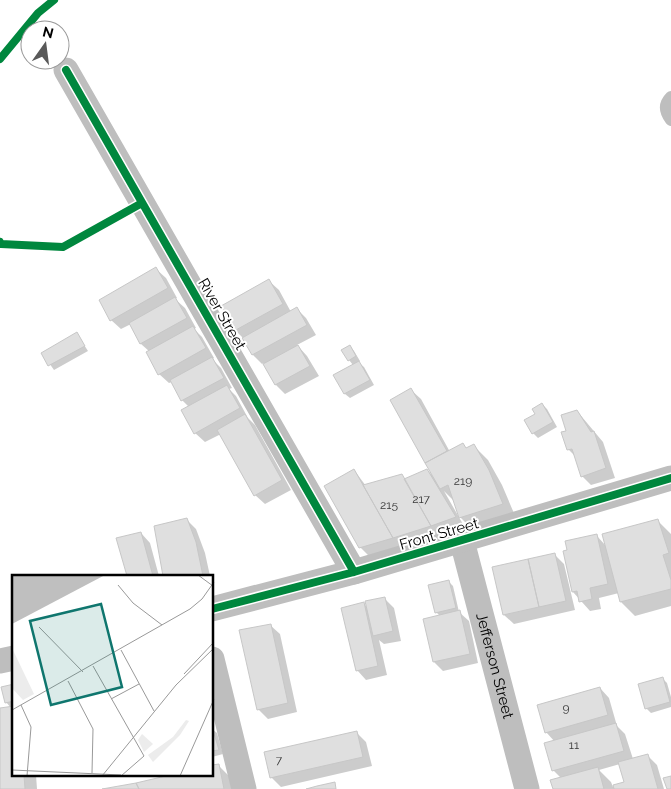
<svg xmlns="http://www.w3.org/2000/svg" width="671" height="789" font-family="Raleway,sans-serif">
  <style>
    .shadow { fill: #0003; fill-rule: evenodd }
    .building { fill: #dfdfdf; stroke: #c7c7c7 }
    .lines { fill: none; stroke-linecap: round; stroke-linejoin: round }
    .lane { stroke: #bebebe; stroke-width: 12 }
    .street { stroke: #bebebe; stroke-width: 25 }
    .cycleway-casing { stroke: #fff; stroke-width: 11 }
    .cycleway { stroke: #00873e; stroke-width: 8 }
    .labels { text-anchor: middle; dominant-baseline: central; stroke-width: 4; stroke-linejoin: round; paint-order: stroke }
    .number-label { font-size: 12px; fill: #383838 }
    .street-label { font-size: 15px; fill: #000; stroke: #fff }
    .inset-road { fill: none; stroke: #999; stroke-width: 1 }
    .view { fill: #0f766e; fill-opacity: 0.15; stroke: #0f766e; stroke-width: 2.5 }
    .inset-edge { fill: none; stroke: #000; stroke-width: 2.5 }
  </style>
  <rect width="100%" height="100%" fill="#fff"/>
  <path class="shadow" d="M156 269 166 278 177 298 175 299 185 308 196 328 194 329 202 337 214 358 212 359 221 368 232 388 229 389 236 396 248 418 255 425 291 490 265 504 255 495 221 434 205 442 195 433 189 407 182 400 172 382 169 383 159 374 150 352 141 344 131 324 121 329 111 320Z
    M269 281 279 290 291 312 297 309 306 318 316 335 297 345 307 356 319 376 285 394 276 385 264 363 262 364 253 355 243 338 235 330Z
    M77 334 88 351 54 370 42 353Z
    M350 346 354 351 360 361 358 362 364 367 374 385 350 398 345 394 335 375 353 365 349 360Z
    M411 390 421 399 450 452 467 449 474 446 488 460 502 485 516 518 474 531 460 517 455 502 444 491 464 526 402 547 369 556 360 547 354 470 366 486 401 475 406 480 427 470 434 477 391 401Z
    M542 404 547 409 557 427 538 438 533 433 536 415Z
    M577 411 603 442 615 478 591 485 582 476 576 457 568 449V432Z
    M186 519 196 529 205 553 210 576H165L155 527Z
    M657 520 671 534V606L635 616 621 602 619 593 599 598 601 609 590 611 573 592 597 536 606 546Z
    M141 533 150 543 159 576H128L118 539Z
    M555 555 564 564 575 610 514 624 504 615Z
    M449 582 453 586 459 612 469 621 478 663 443 671 434 662 440 616 436 612Z
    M384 598 394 608 401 641 384 644 379 640 387 675 366 680 357 670 364 604 368 608Z
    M270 625 280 634 297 712 268 719 258 709Z
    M663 679 667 683 671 697V707L651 713 646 708Z
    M14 686V775H36L37 789H0V709L11 708 6 702Z
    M600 688 609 698 617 726 625 734 633 759 647 755 657 765 664 789H554L561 778 553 770 555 742 546 732ZM620 764 625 783 613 787 611 782 599 770Z
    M212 729 217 733 223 754 212 757Z
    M357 733 366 742 372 766 281 787 271 777Z
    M218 765 232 779 234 789H110L212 775Z"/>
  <path class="building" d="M156 267 168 288 110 321 99 300Z
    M269 279 283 304 234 331 221 306Z
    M175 297 187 318 140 344 129 323Z
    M297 307 307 325 252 355 242 338Z
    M193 326 206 348 158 375 146 352Z
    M77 332 85 346 48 366 41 353Z
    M298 345 310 366 275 385 263 364Z
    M350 345 356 356 348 361 341 350Z
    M212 357 224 378 181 401 170 380Z
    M359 361 370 380 344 394 333 375Z
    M227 385 240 408 194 434 181 410Z
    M411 388 447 451 425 463 390 400Z
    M542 403 553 422 532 434 524 420 535 414 532 409Z
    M577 410 591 432 594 431 606 468 581 477 572 449 567 450 561 432 566 431 561 415Z
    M245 414 282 480 254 496 217 430Z
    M463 443 466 448 474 444 489 470 503 504 459 518 448 485 440 489 425 463Z
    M354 469 363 485 393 538 359 548 324 486Z
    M427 469 456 517 431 526 404 479Z
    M402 474 431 526 393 538 363 485Z
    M187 518 196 542 203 576H163L154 526Z
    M658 519 669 553 663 555 671 580V589L620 602 602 534Z
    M141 532 153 576H127L116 538Z
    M597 534 608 584 590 588 592 599 579 602 577 591 572 592 563 551 567 550 565 541Z
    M555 553 566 601 539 607 528 559Z
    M528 559 539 607 503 615 492 567Z
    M449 580 456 608 435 613 428 585Z
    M385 597 393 631 373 636 365 601Z
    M364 602 378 666 356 671 341 608Z
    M460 610 470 654 433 662 423 619Z
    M271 624 288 703 257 710 239 630Z
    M663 677 670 702 645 709 638 684Z
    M14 684V701L5 703 1 687Z
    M600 687 608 715 545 733 537 705Z
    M14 706V775H24L25 789H0V708Z
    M616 723 624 751 552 771 544 743Z
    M212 727 219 750 212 751Z
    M357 731 363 757 270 778 264 752Z
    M648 754 658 789H614L613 785 624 782 618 762Z
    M219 764 224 789H139L136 783 170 775H212V765Z
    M598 767 604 789H553L550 780Z
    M671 776V789H667L663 778Z
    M335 782 336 789H306L317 786Z
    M136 783 139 789H102Z"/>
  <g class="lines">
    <path class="lane" d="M671 97C663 105 665 112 671 120"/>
    <g class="street">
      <path d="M66 70 354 572"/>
      <path id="s1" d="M462 541 527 789"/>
      <path d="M212 609 354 572 671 478"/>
      <path d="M212 659 244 789"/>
      <path d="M0 661 14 658"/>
    </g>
    <defs>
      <path id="cycleway" d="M0 59 38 13 54 0
        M66 70 354 572
        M0 242 1 244 63 247 142 203
        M212 609 354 572 671 478"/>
    </defs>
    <use href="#cycleway" class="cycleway-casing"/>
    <use href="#cycleway" class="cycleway"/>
  </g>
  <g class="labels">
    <g class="number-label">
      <text x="463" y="481">219</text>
      <text x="421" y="499">217</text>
      <text x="389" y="505">215</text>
      <text x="566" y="708">9</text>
      <text x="574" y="745">11</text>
      <text x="279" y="760">7</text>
    </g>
    <g class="street-label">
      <text transform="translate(222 314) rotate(60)">River Street</text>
      <text transform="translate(439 534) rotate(-16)">Front Street</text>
      <text stroke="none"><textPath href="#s1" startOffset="129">Jefferson Street</textPath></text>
    </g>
  </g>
  <g transform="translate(12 575)">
    <rect width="201" height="201" fill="#fff"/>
    <path d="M0 73 22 119 11 125 0 113ZM174 145 177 146 168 160 141 187 136 180 161 162ZM130 159 141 169 132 177 126 165Z" fill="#ececec"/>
    <path d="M0 0H93L0 49Z" fill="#bfbfbf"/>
    <path class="inset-road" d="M186 0 201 11M106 10 121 28 150 50M27 52 71 97M109 75 142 136M81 91 132 181 109 201M172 99 202 67M56 106 81 154 80 198M99 124 127 109M9 130 19 152 15 201M0 135 178 34 190 24 202 7M0 195 109 200M90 201 164 110 202 73M168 201 202 124"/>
    <path class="view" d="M89 29 110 112 39 130 18 46Z"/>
    <rect width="201" height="201" class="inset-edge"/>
  </g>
  <g transform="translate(45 45) rotate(14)"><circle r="24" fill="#ffffff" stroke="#999999"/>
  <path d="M0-4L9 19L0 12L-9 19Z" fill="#595959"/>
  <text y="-8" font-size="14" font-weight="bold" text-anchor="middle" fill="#000000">N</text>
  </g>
</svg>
